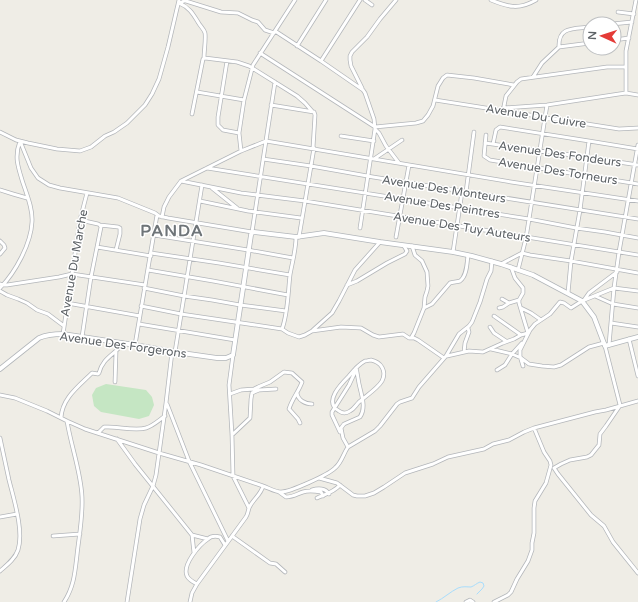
<svg xmlns="http://www.w3.org/2000/svg" width="638" height="602" font-family="'Varela Round',sans-serif">
  <style>
    .grass { fill: #c5e6c3 }
    .lines { fill: none; stroke-linecap: round; stroke-linejoin: round }
    .stream { stroke: #a9ddfc; stroke-width: 1 }
    .street-casing { stroke: #b3b6ba; stroke-width: 4.5 }
    .secondary-casing { stroke: #b2b6ba; stroke-width: 5.5 }
    .street { stroke: #fff; stroke-width: 3 }
    .secondary { stroke: #fff; stroke-width: 4 }
    .labels { text-anchor: middle; dominant-baseline: central; stroke-width: 3; stroke-linejoin: round; paint-order: stroke }
    .street-label { font-size: 12px; fill: #5d6266; stroke: #fff }
    .district-label { font-size: 16px; font-weight: bold; letter-spacing: 1px; fill: #6e7478; stroke: #fff }
  </style>
  <rect width="100%" height="100%" fill="#efede6"/>
  <path class="grass" d="M106 384 146 390 152 397 154 405 149 416 139 419 101 412 94 406 92 395 96 388Z"/>
  <g class="lines">
    <path class="stream" d="M436 602C444 598 450 592 458 588 463 586 467 587 471 587 474 586 477 583 480 582L483 583 484 586 482 589 477 594"/>
    <defs>
      <path id="street" d="M365 0 372 5
        M491 0C508 7 519 10 536 0
        M179 3C189 7 193 14 198 22 200 26 204 29 205 33 206 39 204 51 204 58
        M180 3 184 1H186L221 12 238 13 252 20 258 22 265 30 274 33
        M618 12 634 14
        M612 24 632 22
        M275 31 321 61 363 90 365 93 374 119 375 129 360 228
        M614 40 629 38
        M297 46 326 0
        M559 47C558 26 574 29 590 27
        M260 53 375 127 416 123 423 121 428 115 433 106 438 86 443 78 447 75 474 78 514 85
        M227 61 218 117V125L223 130 239 133
        M321 61 360 0
        M533 77 542 63 559 47 590 43
        M362 88 351 66 350 60V56L352 52 367 37 380 19 396 0
        M197 92 244 100
        M626 93V51L636 0
        M435 100 619 129 638 128
        M271 105 314 112 315 115 313 148
        M503 108 547 105 619 94 626 93 638 95
        M503 111 506 96 517 82 521 79 607 67H626
        M192 114 203 59 205 58 237 62 249 66 297 96 305 103 312 111
        M375 129 379 133 386 146 399 163
        M0 132 16 140 28 143 57 149 80 151 91 147 105 136 114 132 127 123 145 105 152 94 159 79 168 47 179 0
        M486 135 484 156 490 160 638 184
        M341 136 374 141
        M20 141 31 168 38 178 49 185 60 188 118 198 155 213 159 216 168 218 252 232 275 82
        M485 143 586 157 638 165
        M493 144 496 130 500 127 589 141 638 149
        M241 151 239 133 244 100 253 65 295 0
        M263 159 311 166 373 177 638 219
        M374 159 402 140
        M207 168 529 219 576 228 605 232 638 238
        M181 181 241 193 305 201 638 255
        M212 188 237 208
        M0 190 13 194 27 198
        M466 192 474 132
        M200 201 248 211 301 218
        M162 217 164 207 169 197 181 181 241 151 266 141 511 182 638 201
        M80 220 98 224 100 225 101 227 91 277 82 337
        M100 225 118 227 120 228V234L116 250
        M154 235 248 250 293 258
        M299 237 314 148
        M396 237 409 165
        M0 241 4 245 5 248 0 254
        M97 247 151 256
        M453 252 462 192
        M151 253 219 263 290 275
        M501 264 522 253 530 255 571 261 638 273
        M511 267 515 278 523 288V293L519 300V303L528 333
        M148 270 213 281 288 295
        M518 270 526 238 547 105
        M0 284 3 285H7L59 277 72 274 145 285
        M347 285 357 281 387 263 405 254 407 251 404 246
        M0 288C15 273 31 244 32 222 33 209 27 195 23 183 18 167 14 157 20 141
        M144 288 184 296 212 300 240 305 286 311
        M0 291 7 295 18 299 27 303 37 310 48 314 64 326
        M568 293 571 261 580 210 589 141
        M595 296 613 304 638 308
        M502 299 509 303
        M584 300 589 293 617 272
        M67 303 140 316
        M141 306 181 314 282 329 288 333 299 337 305 335 312 331 341 327 361 328 373 335 379 337 403 334 409 338H414L418 340 444 358
        M424 308 432 304 450 283C453 282 457 282 460 281 467 276 467 263 468 255
        M499 308 503 307 509 303 519 300
        M521 308 531 313 541 320
        M494 316 521 335
        M611 323 638 327
        M139 324 235 340
        M490 327 494 333 506 341
        M282 329C288 313 288 292 290 275 292 263 296 250 296 237
        M313 330 332 313 339 301 355 270 380 242
        M63 334 80 220 87 193
        M411 338 414 333 424 308 425 297 427 291 428 286 427 272 422 261 415 255 412 246
        M629 339 638 376
        M135 345 157 215
        M609 345 614 288 619 252 638 145
        M491 349 512 354 521 358 529 364 542 366 554 367 561 365 589 347 604 343
        M175 352 202 185
        M464 352 465 343 469 332 468 328
        M233 355 229 385 232 435 233 476 249 508
        M447 356 469 351 483 352 503 343 514 339 521 335 528 333
        M371 360C381 362 387 371 382 381 378 388 366 396 359 402 356 405 354 409 350 411 347 413 343 414 339 411 323 402 341 384 349 376 353 371 359 364 365 361 367 361 370 360 371 360Z
        M523 366 520 356V350L530 330 535 324 550 314 560 302 564 303 571 308 582 301 614 288 638 291
        M497 370 505 365 512 354 522 343
        M115 382 116 352
        M297 393C298 400 305 404 312 404
        M230 394 241 390 254 389 258 387 270 382 284 372 292 373 302 382C299 391 292 399 289 409L290 410 298 419 300 423
        M0 395 15 398 47 411 67 421 85 429 159 453 201 465 263 486C261 495 252 500 249 508 248 511 248 514 246 517L197 584 192 593 190 602
        M167 404 189 461 228 541
        M61 418C62 398 79 386 92 373L98 374 99 373C103 357 115 355 123 343
        M340 432 332 415V412L349 385 356 370
        M98 433 104 427H108C119 427 136 431 146 428 153 426 159 420 165 416
        M232 435 250 418 251 399 252 393 259 390 276 389
        M0 438C3 452 6 466 9 480 14 500 24 531 18 550 15 559 7 565 0 571
        M117 439 135 464 192 535 194 553
        M348 447 343 438 341 428 344 424 360 417C366 408 362 397 360 388 358 381 358 375 356 368
        M554 468 561 464 570 460 587 457 591 455 599 445 600 434 606 426 619 407 620 405 605 346
        M554 468 558 474 591 515 604 526 613 542 638 573
        M319 478 337 483 353 495 357 496H365L374 493 384 487 405 473 433 464 448 457 484 449 493 444 509 440 524 432 534 428 595 412 606 410 638 401
        M263 486C269 488 275 492 281 492 290 492 328 475 335 468 342 462 343 454 348 447L375 431 380 426 397 404 400 402 412 398 419 387 446 356 459 334 469 326 472 322 480 302 487 279 491 271 492 261
        M312 490C318 488 326 488 329 494
        M279 492 286 497C293 497 297 494 303 492 309 490 315 491 321 492L323 496
        M317 498C326 494 334 492 340 485
        M0 517 17 514
        M192 535 208 539
        M53 536 80 534
        M232 536 270 563 276 564 285 572
        M197 584C193 582 189 580 187 576 182 565 199 545 208 539 211 536 216 536 220 537L225 545
        M64 602C74 587 75 572 77 555 79 536 83 517 82 497 81 472 71 446 67 421
        M127 602 140 519 144 505 153 486 156 475 166 403 172 352
        M466 602 470 600 473 602
        M494 602 508 595 511 592 517 579 528 561 532 550V543L534 533V508L535 501 546 483 551 465 550 461 544 452 534 428"/>
      <path id="secondary" d="M0 369 39 338C46 335 54 334 63 334L135 345 175 352 217 358H226L233 355 251 235 252 233 254 232 296 237 324 233 380 242 453 252 472 256 501 264 533 275 582 301 594 317 605 346 638 337"/>
    </defs>
    <use href="#street" class="street-casing"/>
    <use href="#secondary" class="secondary-casing"/>
    <use href="#street" class="street"/>
    <use href="#secondary" class="secondary"/>
  </g>
  <g class="labels">
    <g class="street-label">
      <text transform="translate(536 116) rotate(9)">Avenue Du Cuivre</text>
      <text transform="translate(560 154) rotate(8)">Avenue Des Fondeurs</text>
      <text transform="translate(558 171) rotate(9)">Avenue Des Torneurs</text>
      <text transform="translate(444 189) rotate(9)">Avenue Des Monteurs</text>
      <text transform="translate(442 205) rotate(9)">Avenue Des Peintres</text>
      <text transform="translate(462 227) rotate(9)">Avenue Des Tuy Auteurs</text>
      <text transform="translate(74 263) rotate(-80)">Avenue Du Marche</text>
      <text transform="translate(123 345) rotate(8)">Avenue Des Forgerons</text>
    </g>
    <g class="district-label">
      <text x="172" y="231">PANDA</text>
    </g>
  </g>
  <g transform="translate(602 36) rotate(273)"><circle r="19" fill="#ffffff" stroke="#bec0c2"/>
  <path d="M0-3L7 15L0 10L-7 15Z" fill="#e43b37"/>
  <text y="-6" font-size="11" font-weight="bold" text-anchor="middle" fill="#5d6266">N</text>
  </g>
</svg>
